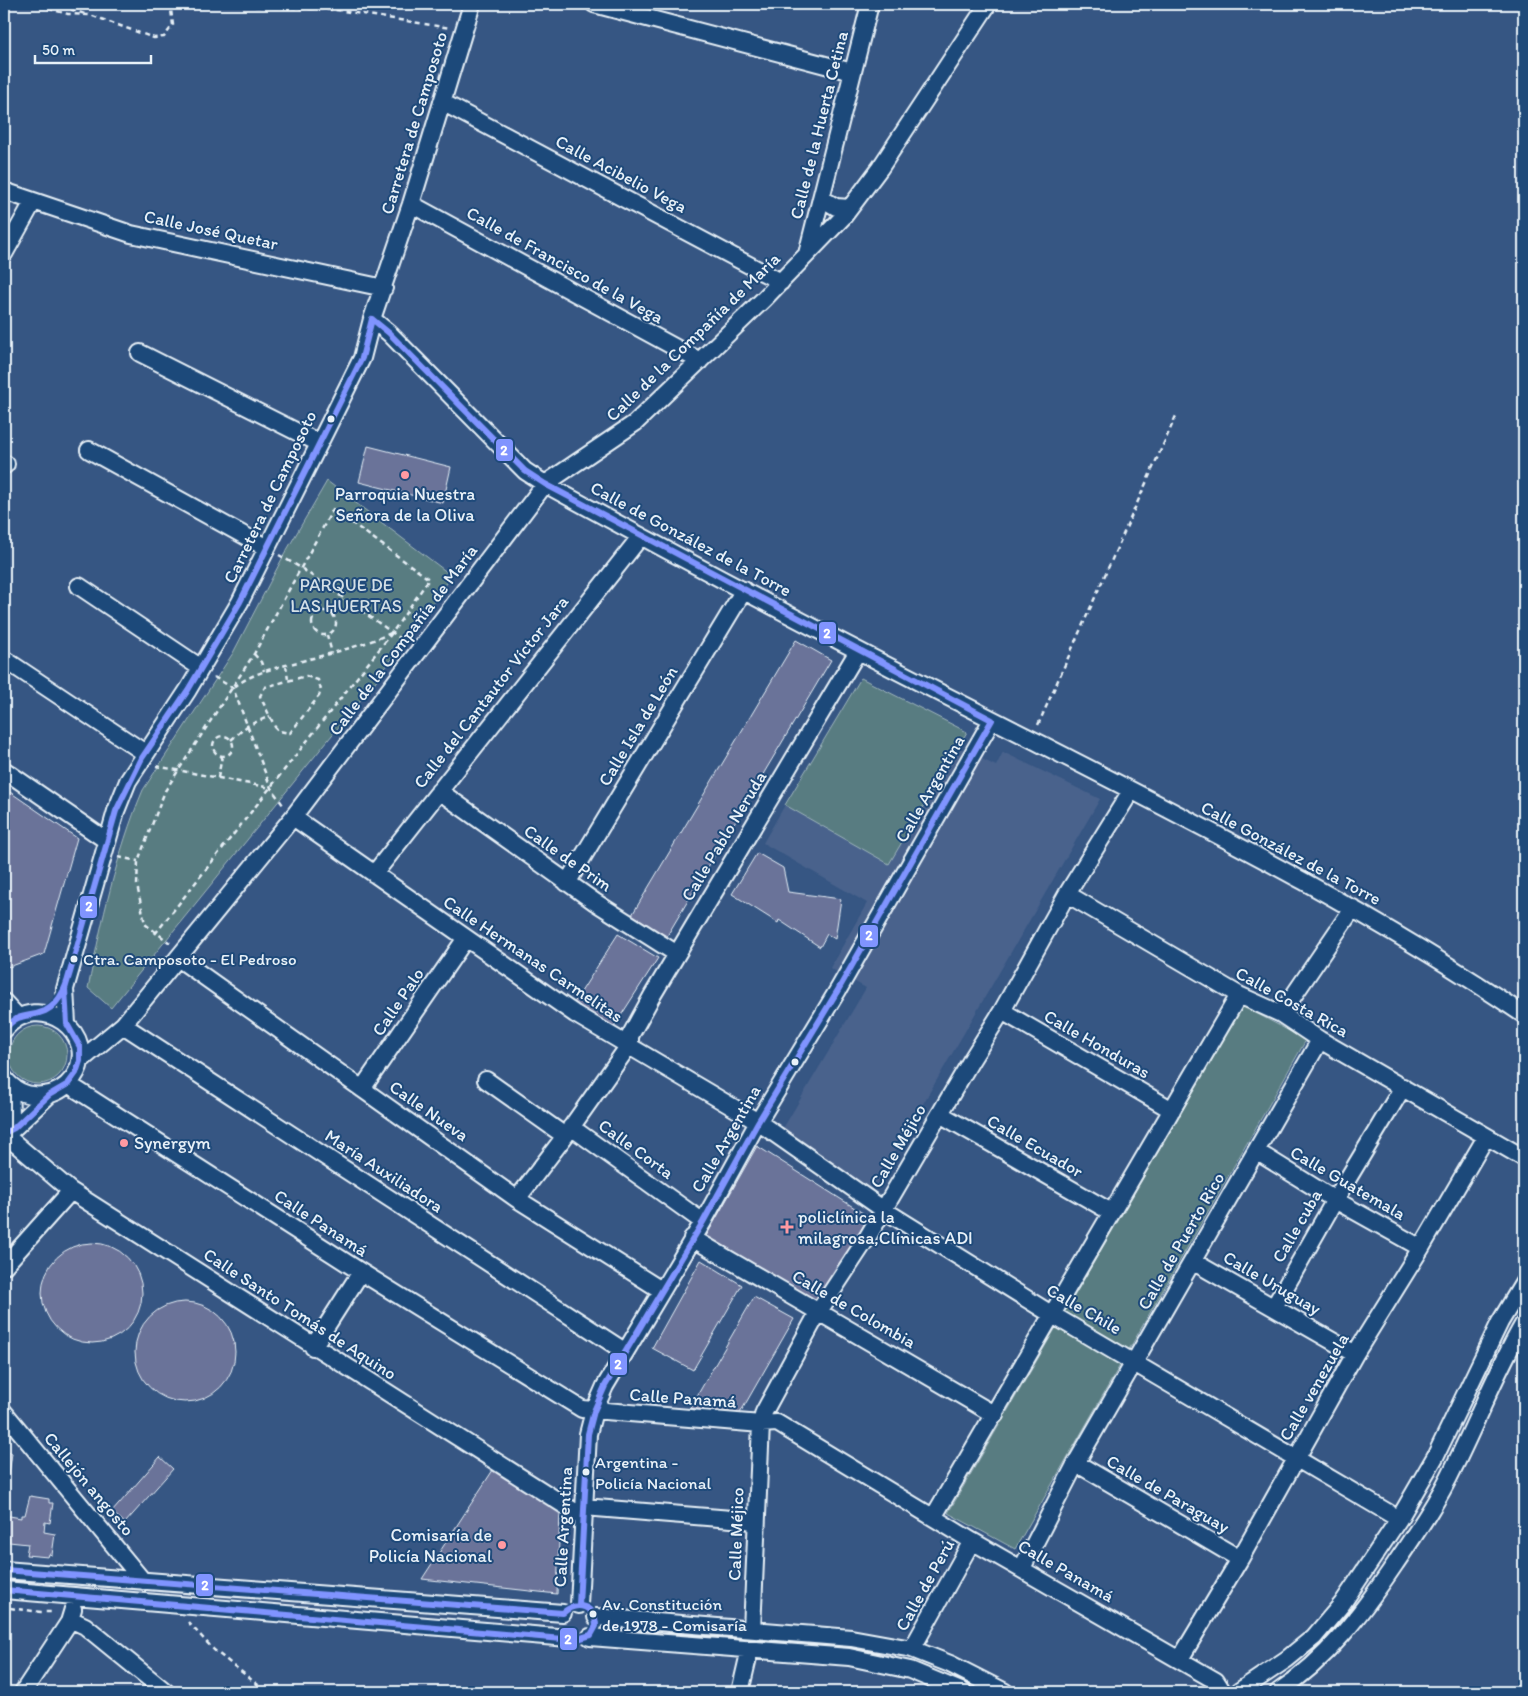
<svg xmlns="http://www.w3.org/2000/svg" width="1528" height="1696" font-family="Itim,sans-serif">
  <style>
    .built { fill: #49628c }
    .green { fill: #597c81; stroke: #a0b6bc }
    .building { fill: #6b7399; stroke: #e8f1f8 }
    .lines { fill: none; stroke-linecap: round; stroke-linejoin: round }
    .minor-casing { stroke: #e8f1f8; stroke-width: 20 }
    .path { stroke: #e8f1f8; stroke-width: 2.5; stroke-dasharray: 5 4; stroke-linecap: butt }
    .minor { stroke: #1f4a7a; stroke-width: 16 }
    .bus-1-casing { stroke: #1f4a7a; stroke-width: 10 }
    .bus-1 { stroke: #8094ff; stroke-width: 6 }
    .bus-dot { fill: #e8f1f8; stroke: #1f4a7a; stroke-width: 2 }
    .poi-dot { fill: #ff9aa2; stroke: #1f4a7a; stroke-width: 2 }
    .labels { text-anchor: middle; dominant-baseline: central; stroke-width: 4; stroke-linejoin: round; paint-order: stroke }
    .bus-label { font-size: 17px; fill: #e8f1f8; stroke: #1f4a7a; text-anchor: start }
    .street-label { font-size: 18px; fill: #e8f1f8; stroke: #1f4a7a }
    .poi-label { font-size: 18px; fill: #e8f1f8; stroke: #1f4a7a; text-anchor: start }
    .park-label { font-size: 18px; fill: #d3dfe6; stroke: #1f4a7a }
    .line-badge { stroke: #1f4a7a; stroke-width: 2 }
    .badge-label { font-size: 14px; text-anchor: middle; font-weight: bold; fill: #fff }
  </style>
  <rect width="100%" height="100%" fill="#365683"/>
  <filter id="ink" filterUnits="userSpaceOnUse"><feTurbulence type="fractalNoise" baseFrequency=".02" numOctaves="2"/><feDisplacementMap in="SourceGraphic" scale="10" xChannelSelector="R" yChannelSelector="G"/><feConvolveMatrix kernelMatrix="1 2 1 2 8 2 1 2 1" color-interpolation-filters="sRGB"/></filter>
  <g filter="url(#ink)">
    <path class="built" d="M958 747 996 766 1003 752 1100 799 870 1195 775 1142 866 988 830 968 867 903 763 843 785 805 889 864Z"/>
    <path class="green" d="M327 481 452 576 375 682 111 1008 88 988C102 921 116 854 143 790L233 653 284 555Z
      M861 678 967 732 889 864 785 805Z
      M1243 1006 1306 1040 1015 1549 948 1513Z
      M9 1055a29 29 0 1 1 58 0a29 29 0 1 1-58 0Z"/>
    <path class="building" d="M368 446 451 467 443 503 359 482Z
      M796 640 831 660 664 941 629 920Z
      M4 788 77 838 44 954 9 967 4 962Z
      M757 853 783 868 788 892 841 899 835 939 827 934 820 947 779 920 778 923 732 894Z
      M618 934 658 958 611 1031 572 1006Z
      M757 1146 869 1217 816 1302 705 1238Z
      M42 1293a50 50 0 1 1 100 0a50 50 0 1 1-100 0Z
      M701 1260 742 1285 693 1370 652 1348Z
      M754 1297 794 1319 739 1415 690 1408Z
      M135 1352a50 50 0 1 1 100 0a50 50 0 1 1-100 0Z
      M4 1449 12 1453 9 1475H4Z
      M160 1457 173 1469 125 1523 112 1512Z
      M493 1470 560 1512 557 1594 422 1579Z
      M30 1496 49 1499V1503H53L50 1523 45 1522 44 1532 55 1534 52 1555 49 1554 48 1557 26 1555 28 1544 9 1542V1538L4 1539V1515L21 1518V1515H25Z"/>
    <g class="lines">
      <defs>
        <path id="minor" d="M594 4 852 72
          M442 102 781 282
          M4 191 131 234 384 288
          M821 198 836 207 850 208
          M411 204 700 361
          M4 254 33 202
          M807 254 870 4
          M372 319 389 333 525 471 545 484C709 574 874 660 1041 744 1205 828 1371 911 1524 1015
          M140 353 319 443
          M89 450 267 548
          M4 466 6 464
          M79 586 201 668
          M4 659 145 753
          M4 770 107 841
          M439 791 595 902 677 954
          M293 817 575 1014 758 1122 884 1210 1051 1314 1399 1519
          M374 874 641 536
          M567 883 744 590
          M1067 894 1239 995 1281 1014 1320 1040 1524 1158
          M178 958 517 1199 661 1290
          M4 1002 18 1017
          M1002 1011 1172 1110
          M1281 1014 1353 908
          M67 1024 65 989 116 811 128 781 188 690 240 602 362 358 372 319 411 204 472 4
          M123 1025 624 1351
          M4 1030C39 987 103 1035 73 1078 66 1087 56 1094 44 1095 28 1097 14 1091 4 1078
          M80 1061 123 1025 293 817 545 484 635 423 764 299 844 216 880 168 988 4
          M486 1080 565 1136
          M68 1084 361 1272 582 1409 761 1424 777 1423 972 1541 1216 1681 1223 1692
          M362 1089 466 938
          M940 1114 1111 1212
          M571 1127 703 1222
          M4 1132 11 1115 10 1085
          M4 1133 14 1128 49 1095
          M4 1134 71 1191 583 1517
          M1256 1151 1335 1200 1421 1248
          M517 1199 565 1136 630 1044V1036L652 996 858 651
          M692 1238 995 1415
          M1194 1262 1355 1354
          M4 1266 71 1191
          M1274 1307 1335 1200 1403 1087
          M313 1347 361 1272
          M4 1412 143 1581
          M1076 1463 1240 1559
          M584 1507 756 1521
          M934 1516 1239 995
          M1022 1568 1076 1463 1320 1040
          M4 1570 563 1613
          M4 1590 568 1638
          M579 1605 588 1434 594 1411 605 1386 703 1222 758 1122 838 990 992 720
          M596 1617 851 1638 912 1649 950 1664 1005 1692
          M70 1619 85 1626 166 1692
          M752 1630 761 1424 764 1412 819 1311 867 1238 972 1059 1002 1011 1067 894 1131 791
          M590 1637 849 1657 910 1670 963 1692
          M912 1649 972 1541
          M1180 1659 1240 1559 1355 1354 1421 1248 1486 1137
          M23 1692 69 1622 73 1609
          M740 1692 750 1649
          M1238 1692 1287 1659 1314 1637 1342 1604 1399 1519 1435 1457 1500 1322 1524 1282
          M1278 1692C1328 1659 1361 1614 1395 1564 1416 1533 1438 1501 1454 1467 1478 1419 1497 1369 1524 1323"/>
      </defs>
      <use href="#minor" class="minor-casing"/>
      <path class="path" d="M31 4 68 14 90 15 154 38 164 37 173 25 171 10 163 4
        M54 4 88 15
        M246 4 254 6 337 10 450 28
        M74 9 93 4
        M279 555 301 568 407 643
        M312 623a12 12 0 1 1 24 0a12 12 0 1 1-24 0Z
        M331 614 343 600
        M327 635 332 653
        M254 654 261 662 264 671
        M286 665 288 680
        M306 676 318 680 321 690 319 696 290 733 279 731 275 727 260 696 265 687Z
        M214 677 233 688 271 788 283 805
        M234 687C254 672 278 667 302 661 332 653 362 646 391 633
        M1038 725 1176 416
        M213 746a10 10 0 1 1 20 0a10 10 0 1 1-20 0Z
        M231 740 247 726 270 716
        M156 766 271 788
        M218 778 222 756
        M118 857 138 861
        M155 934 392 633 429 579 333 509 254 654 165 791 138 861 137 885 145 924 170 943
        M10 1608 41 1612H54
        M188 1622 214 1650 267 1692"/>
      <use href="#minor" class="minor"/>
      <defs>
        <path id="bus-1" d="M372 319 389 333 525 471 545 484 992 720
          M4 1030C21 1010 27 1019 45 1011 64 1002 69 976 74 958
          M4 1133 14 1128 49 1095 68 1084 76 1073 80 1061V1047L67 1024 65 989 116 811 142 758 188 690 240 602 362 358 372 319
          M4 1570 563 1613C577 1600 596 1606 596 1626L591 1635 574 1640 4 1590
          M579 1605 588 1434 594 1411 605 1386 703 1222 758 1122 838 990 992 720"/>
      </defs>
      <use href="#bus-1" class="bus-1-casing"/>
      <use href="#bus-1" class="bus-1"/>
    </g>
  </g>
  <g class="bus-dot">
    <circle cx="331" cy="419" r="4.5"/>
    <circle cx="74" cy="959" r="4.5"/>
    <circle cx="795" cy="1062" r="4.5"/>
    <circle cx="586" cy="1472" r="4.5"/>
    <circle cx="593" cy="1614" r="4.5"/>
  </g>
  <g class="poi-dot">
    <circle cx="405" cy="475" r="5"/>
    <circle cx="124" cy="1143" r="5"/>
    <path d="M784.5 1219.5h5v5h5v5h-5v5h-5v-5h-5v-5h5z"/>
    <circle cx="502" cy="1545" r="5"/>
  </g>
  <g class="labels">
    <g class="bus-label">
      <text x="83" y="959">Ctra. Camposoto - El Pedroso</text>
      <text x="595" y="1462">Argentina -<tspan x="595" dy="21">Policía Nacional</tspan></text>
      <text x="602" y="1604">Av. Constitución<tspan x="602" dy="21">de 1978 - Comisaría</tspan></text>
    </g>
    <g class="street-label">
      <text transform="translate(414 123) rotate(-73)">Carretera de Camposoto</text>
      <text transform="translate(819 125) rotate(-76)">Calle de la Huerta Cetina</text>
      <text transform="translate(621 174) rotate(28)">Calle Acibelio Vega</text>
      <text transform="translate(211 230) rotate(12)">Calle José Quetar</text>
      <text transform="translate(565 265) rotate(29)">Calle de Francisco de la Vega</text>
      <text transform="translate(693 337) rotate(-44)">Calle de la Compañía de María</text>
      <text transform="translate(270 497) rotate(-64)">Carretera de Camposoto</text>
      <text transform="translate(691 539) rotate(28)">Calle de González de la Torre</text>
      <text transform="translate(403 640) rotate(-53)">Calle de la Compañía de María</text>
      <text transform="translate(491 692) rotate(-52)">Calle del Cantautor Víctor Jara</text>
      <text transform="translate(638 726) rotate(-59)">Calle Isla de León</text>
      <text transform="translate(930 789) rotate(-60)">Calle Argentina</text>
      <text transform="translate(724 836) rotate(-59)">Calle Pablo Neruda</text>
      <text transform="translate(1291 853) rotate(28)">Calle González de la Torre</text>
      <text transform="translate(568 858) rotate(35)">Calle de Prim</text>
      <text transform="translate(533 959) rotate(34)">Calle Hermanas Carmelitas</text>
      <text transform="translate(398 1002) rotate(-56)">Calle Palo</text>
      <text transform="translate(1292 1002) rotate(29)">Calle Costa Rica</text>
      <text transform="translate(1097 1044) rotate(30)">Calle Honduras</text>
      <text transform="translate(429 1111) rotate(35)">Calle Nueva</text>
      <text transform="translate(726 1139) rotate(-60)">Calle Argentina</text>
      <text transform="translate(898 1146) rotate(-60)">Calle Méjico</text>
      <text transform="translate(1035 1146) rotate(30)">Calle Ecuador</text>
      <text transform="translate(636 1149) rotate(36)">Calle Corta</text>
      <text transform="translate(384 1171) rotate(33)">María Auxiliadora</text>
      <text transform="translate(1348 1183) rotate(30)">Calle Guatemala</text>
      <text transform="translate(321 1223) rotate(33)">Calle Panamá</text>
      <text transform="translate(1297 1226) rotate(-60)">Calle cuba</text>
      <text transform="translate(1181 1241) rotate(-60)">Calle de Puerto Rico</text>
      <text transform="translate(1272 1283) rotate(30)">Calle Uruguay</text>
      <text transform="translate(854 1309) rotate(30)">Calle de Colombia</text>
      <text transform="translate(1084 1309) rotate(30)">Calle Chile</text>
      <text transform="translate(300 1314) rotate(33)">Calle Santo Tomás de Aquino</text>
      <text transform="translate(1314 1387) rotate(-60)">Calle venezuela</text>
      <text transform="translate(683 1398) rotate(4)">Calle Panamá</text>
      <text transform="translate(89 1484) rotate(50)">Callejón angosto</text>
      <text transform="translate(1168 1494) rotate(30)">Calle de Paraguay</text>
      <text transform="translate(563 1527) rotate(-87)">Calle Argentina</text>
      <text transform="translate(736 1534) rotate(-88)">Calle Méjico</text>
      <text transform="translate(1066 1571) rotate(30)">Calle Panamá</text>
      <text transform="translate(925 1585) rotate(-61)">Calle de Perú</text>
    </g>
    <g class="poi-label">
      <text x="405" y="494" text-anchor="middle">Parroquia Nuestra<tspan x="405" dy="21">Señora de la Oliva</tspan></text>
      <text x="134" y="1143">Synergym</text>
      <text x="798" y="1217">policlínica la<tspan x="798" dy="21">milagrosa,Clínicas ADI</tspan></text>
      <text x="492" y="1535" text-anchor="end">Comisaría de<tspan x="492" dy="21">Policía Nacional</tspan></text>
    </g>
    <g class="park-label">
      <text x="346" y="585">PARQUE DE<tspan x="346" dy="21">LAS HUERTAS</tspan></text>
    </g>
  </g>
  <g class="line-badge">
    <rect x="495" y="438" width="19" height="24" rx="5" fill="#8094ff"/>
    <rect x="818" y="621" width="19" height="24" rx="5" fill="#8094ff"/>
    <rect x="79" y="895" width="19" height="24" rx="5" fill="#8094ff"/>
    <rect x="859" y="924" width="20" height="24" rx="5" fill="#8094ff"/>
    <rect x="609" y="1352" width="19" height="24" rx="5" fill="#8094ff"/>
    <rect x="195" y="1573" width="19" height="24" rx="5" fill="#8094ff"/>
    <rect x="559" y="1627" width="19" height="24" rx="5" fill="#8094ff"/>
  </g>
  <g class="badge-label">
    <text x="504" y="455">2</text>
    <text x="827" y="638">2</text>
    <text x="89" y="911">2</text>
    <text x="869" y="940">2</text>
    <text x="618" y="1369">2</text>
    <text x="205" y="1590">2</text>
    <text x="568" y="1644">2</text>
  </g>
  <rect width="1528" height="1696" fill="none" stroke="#1f4a7a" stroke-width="20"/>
  <rect x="10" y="10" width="1508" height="1676" fill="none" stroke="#e8f1f8" stroke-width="2" filter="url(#ink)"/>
  <path d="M35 55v8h116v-8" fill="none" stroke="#e8f1f8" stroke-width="2.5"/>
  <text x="42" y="55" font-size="15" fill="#e8f1f8" stroke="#1f4a7a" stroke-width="4" paint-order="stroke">50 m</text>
</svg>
